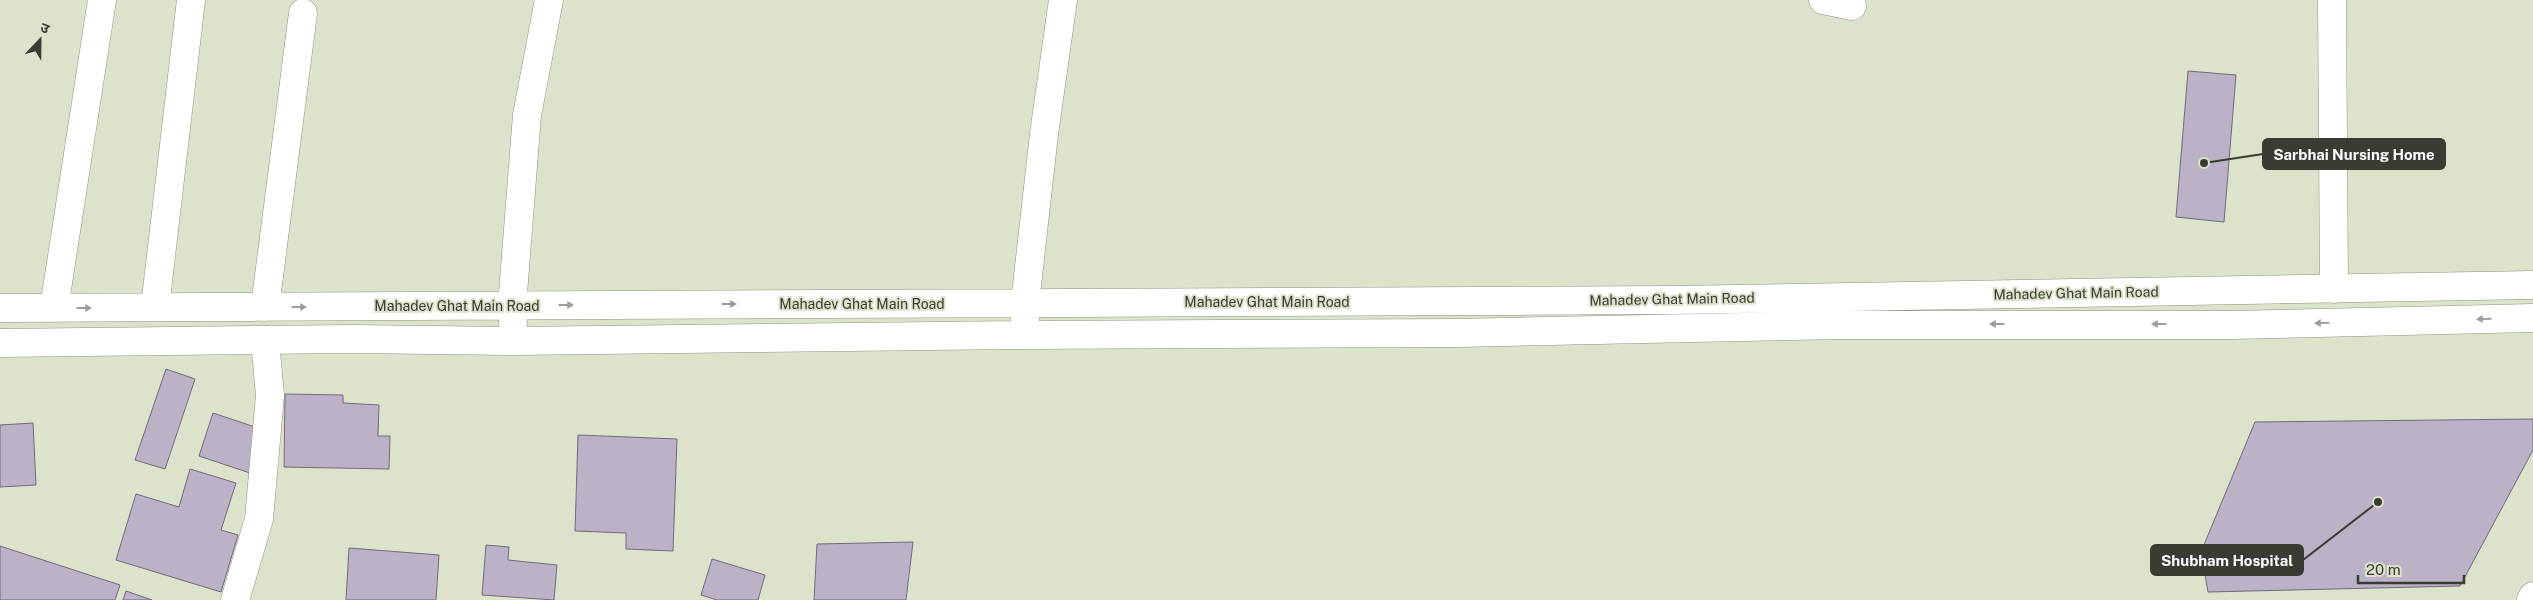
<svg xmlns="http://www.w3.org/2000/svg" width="2533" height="600" font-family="'Public Sans','Noto Sans Devanagari',sans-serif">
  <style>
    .building { fill: #bcb2c8; stroke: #72697d }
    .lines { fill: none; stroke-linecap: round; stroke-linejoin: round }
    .minor-casing { stroke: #8d947e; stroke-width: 29 }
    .minor { stroke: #fff; stroke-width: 28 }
    .oneway { fill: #9c9e98 }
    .labels { text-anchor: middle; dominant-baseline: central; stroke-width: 4; stroke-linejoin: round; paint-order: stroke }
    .street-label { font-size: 14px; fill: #393c32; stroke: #dbe3cb }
    .leader { fill: none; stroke: #393c32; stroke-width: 2 }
    .callout-dot { fill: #393c32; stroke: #dbe3cb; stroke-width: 2 }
    .callout { fill: #393c32; stroke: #393c32; stroke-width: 2 }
    .callout-label { font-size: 15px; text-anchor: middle; font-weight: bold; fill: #fff }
  </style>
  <rect width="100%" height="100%" fill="#dbe3cb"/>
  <path class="building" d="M2188 71 2236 75 2224 222 2176 217Z
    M166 369 195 379 165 469 135 460Z
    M285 394 343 395V403L379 405 378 436H390L389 469 284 467Z
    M213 413 264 430 250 473 199 456Z
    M2533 419V450L2460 586 2208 592 2201 552 2255 422Z
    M33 423 36 485 0 487V425Z
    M578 435 677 439 673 551 626 549V533L575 531Z
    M190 469 236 483 221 530 238 535 221 592 116 560 136 494 179 507Z
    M913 542 906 600H814L817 544Z
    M486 545 509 547 508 560 557 565 554 600 482 595Z
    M0 546 120 585 115 600H0Z
    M349 548 439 555 436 600H346Z
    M712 559 765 575 758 600H717L701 595Z
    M126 591 152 600H123Z"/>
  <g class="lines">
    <defs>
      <path id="minor" d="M1823 0 1852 6
        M2332 0 2334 289
        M155 307 191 0
        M265 307 303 13
        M0 308 1676 300 2533 285
        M54 308 102 0
        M1025 321V303L1044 134 1063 0
        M513 323 512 306 527 115 549 0
        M0 343 352 339 514 341 1025 335 1458 333 1841 325H2231L2533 318
        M235 600 259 519 270 395 265 341
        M2531 600 2533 596"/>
    </defs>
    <use href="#minor" class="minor-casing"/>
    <use href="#minor" class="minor"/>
  </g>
  <defs><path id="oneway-solid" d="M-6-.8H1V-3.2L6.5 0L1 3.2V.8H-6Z" transform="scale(1.25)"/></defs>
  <g class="oneway">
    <use href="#oneway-solid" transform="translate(729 304)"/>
    <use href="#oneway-solid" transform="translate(566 305)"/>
    <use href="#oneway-solid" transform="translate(299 307)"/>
    <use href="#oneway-solid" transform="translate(84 308)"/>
    <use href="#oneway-solid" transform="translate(2484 319) rotate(179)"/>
    <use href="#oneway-solid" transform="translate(2322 323) rotate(179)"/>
    <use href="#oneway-solid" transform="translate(1997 324) rotate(180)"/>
    <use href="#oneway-solid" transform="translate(2159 324) rotate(-180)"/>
  </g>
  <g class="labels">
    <g class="street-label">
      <text transform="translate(2076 293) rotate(-1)">Mahadev Ghat Main Road</text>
      <text transform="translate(1672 299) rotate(-1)">Mahadev Ghat Main Road</text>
      <text x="1267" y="302">Mahadev Ghat Main Road</text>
      <text x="862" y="304">Mahadev Ghat Main Road</text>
      <text x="457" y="306">Mahadev Ghat Main Road</text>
    </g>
  </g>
  <path class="leader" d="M2204 163L2263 154M2378 502L2303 560"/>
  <g class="callout-dot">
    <circle cx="2204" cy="163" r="5"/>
    <circle cx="2378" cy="502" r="5"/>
  </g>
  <g class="callout">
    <rect x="2263" y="139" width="182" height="30" rx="5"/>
    <rect x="2151" y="545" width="152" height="30" rx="5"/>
  </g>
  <g class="callout-label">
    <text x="2354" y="160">Sarbhai Nursing Home</text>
    <text x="2227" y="566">Shubham Hospital</text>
  </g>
  <g transform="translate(40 40) rotate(22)" stroke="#dbe3cb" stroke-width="4" paint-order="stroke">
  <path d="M0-4L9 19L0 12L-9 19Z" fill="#393c32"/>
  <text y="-8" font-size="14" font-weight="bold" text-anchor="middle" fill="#393c32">उ</text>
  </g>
  <path d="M2358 575v8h106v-8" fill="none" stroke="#393c32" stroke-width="2.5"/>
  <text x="2366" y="575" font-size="15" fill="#393c32" stroke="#dbe3cb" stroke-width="4" paint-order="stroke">20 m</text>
</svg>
